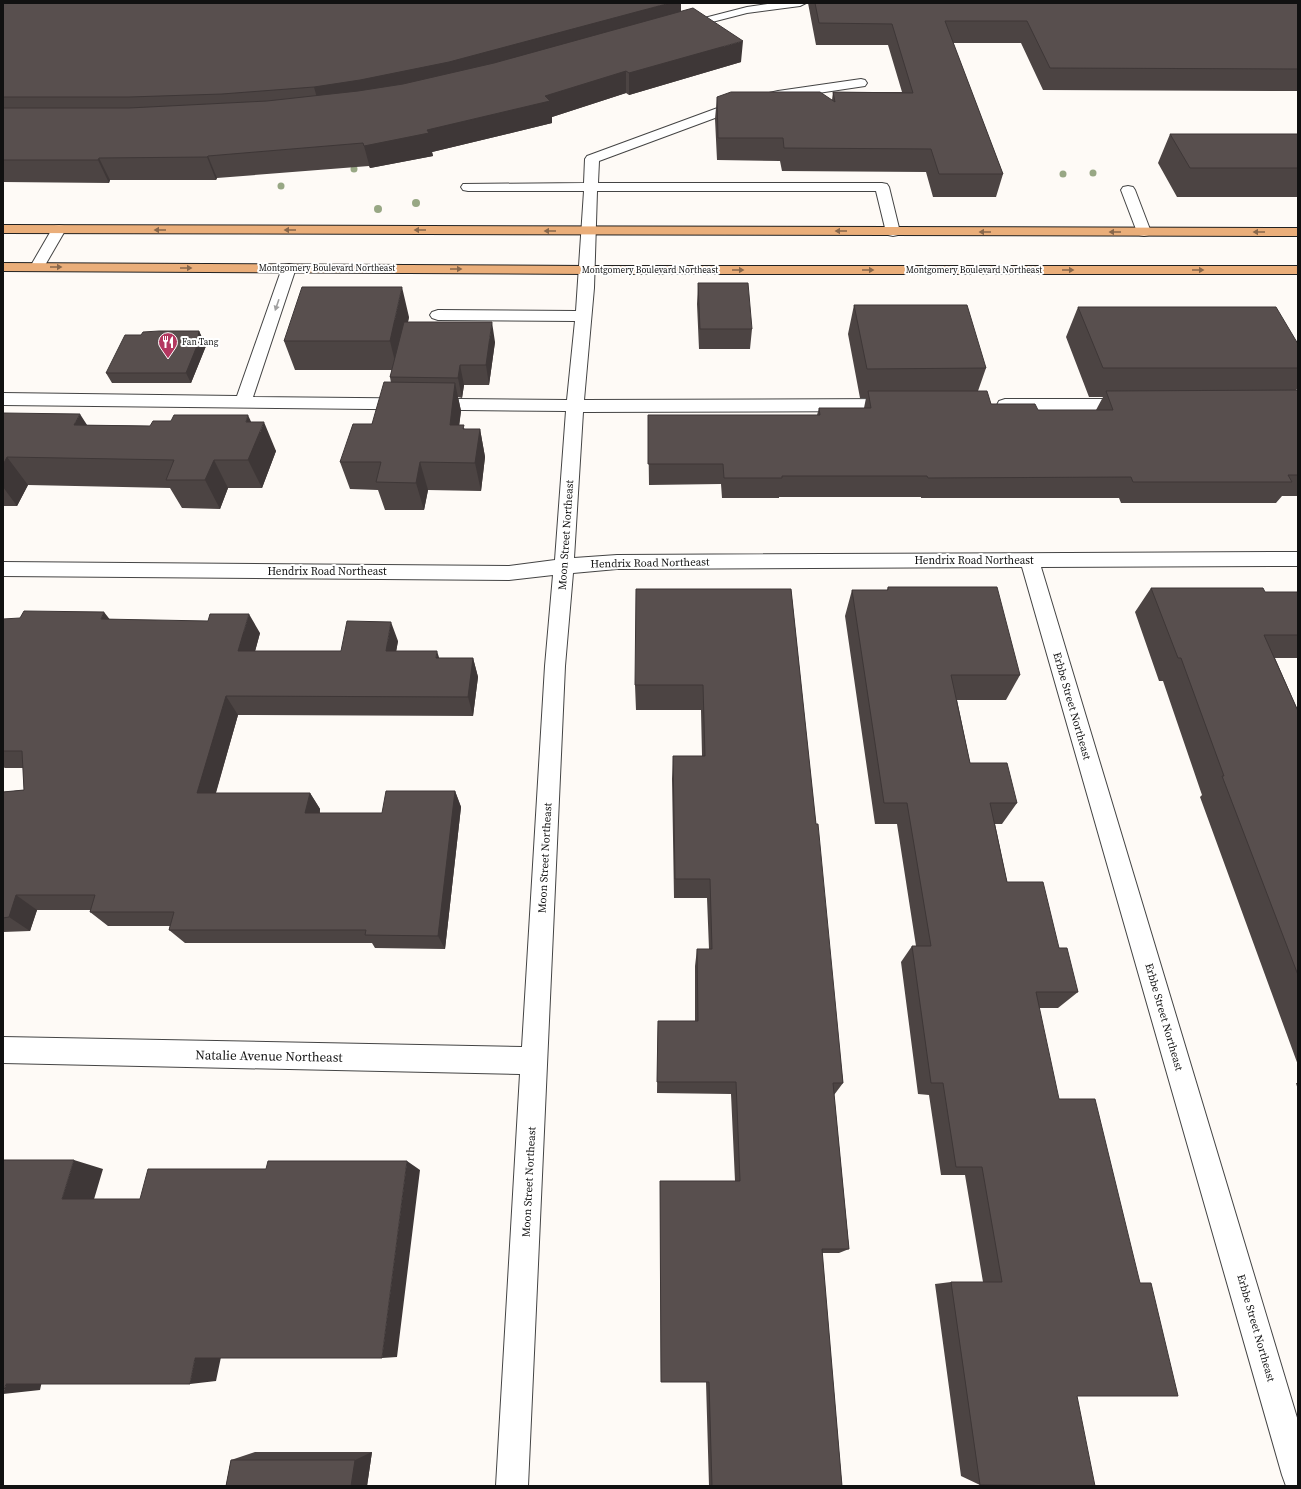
<svg xmlns="http://www.w3.org/2000/svg" width="1301" height="1489" font-family="'Source Serif 4',serif">
  <style>
    .lines { fill: none; stroke-linecap: round; stroke-linejoin: round }
    .minor-casing { stroke: #444; stroke-width: 2 }
    .major-casing { stroke: #222; stroke-width: 2 }
    .minor { fill: #fff; fill-rule: evenodd }
    .major { fill: #eaae7a; fill-rule: evenodd }
    .tree { fill: #98a784 }
    .wall { fill: #4c4443 }
    .shaded-wall { fill: #3e3737 }
    .building { fill: #584f4e; stroke: #3e3737 }
    .oneway { fill: #88674b }
    .oneway2 { fill: #a0a0a0 }
    .labels { text-anchor: middle; dominant-baseline: central; stroke-width: 4; stroke-linejoin: round; paint-order: stroke }
    .far-street-label { font-size: 9px; fill: #111; stroke: #fff }
    .far-poi-label { font-size: 9px; fill: #111; stroke: #fff; text-anchor: start }
    .street-label { font-size: 11px; fill: #111; stroke: #fff }
    .near-street-label { font-size: 13px; fill: #111; stroke: #fff }
  </style>
  <rect width="100%" height="100%" fill="#fefaf6"/>
  <g class="lines">
    <defs>
      <path id="minor" d="M775 3H806L800 6 747 13 681 30 677 29 675 27 677 25 747 7Z
        M861 79 865 80 867 83 865 86 778 99 750 105 599 161 598 183H882L887 184 889 187 900 232 898 235 893 236 888 235 886 232 876 191H597L594 288 584 400 895 399 901 401 903 405 901 409 895 411 583 412 574 558 617 555 1298 552V566L1041 567 1298 1421V1486H1286L1282 1475 1022 567 617 569 573 573 565 666 528 1486H496L520 1074 3 1063V1037L522 1047 545 666 553 575 509 580 3 576V562L509 566 555 560 566 411 3 405V393L237 396 282 268 284 265 289 264 294 265 296 268 253 397 567 400 575 321 438 320 432 318 430 315 432 312 438 310 576 311 584 191H468L463 190 461 187 463 184 584 183 585 159 587 156 742 99 778 91Z
        M1128 186 1133 187 1135 190 1151 232 1149 235 1144 236 1139 235 1137 232 1121 190 1123 187Z
        M59 225 64 226 66 229 44 267 42 270 37 271 32 270 30 267 52 229 54 226Z
        M1005 399H1129L1135 401 1137 405 1135 409 1129 411H1005L999 409 997 405 999 401Z"/>
      <path id="major" d="M3 225 1298 228V236L3 233Z
        M3 263 587 266H1298V274H587L3 271Z"/>
    </defs>
    <use href="#minor" class="minor-casing"/>
    <use href="#major" class="major-casing"/>
    <use href="#minor" class="minor"/>
    <use href="#major" class="major"/>
  </g>
  <g class="tree">
    <circle cx="354" cy="169" r="3.5"/>
    <circle cx="1093" cy="173" r="3.5"/>
    <circle cx="1063" cy="174" r="3.5"/>
    <circle cx="281" cy="186" r="3.5"/>
    <circle cx="416" cy="203" r="4"/>
    <circle cx="378" cy="209" r="4"/>
  </g>
  <path class="wall" d="M3 3 681 11 741 62 629 95 626 93 552 117V123L432 152 433 156 370 168 369 166 217 178 216 180H110L109 183 3 182Z
    M808 3H1298V91L1043 90 1021 43H953L1003 174 996 197H933L926 172 782 171 780 161 717 160 715 119 717 97 832 100 833 92H902L888 45H816Z
    M1170 134H1298V197H1177L1158 163Z
    M698 283 752 329 750 349H699L697 304Z
    M854 305 986 368 978 391 991 404 1038 410H1096L1103 397H1089L1066 337 1078 307 1298 344V388L1296 390H1298V496H1282L1276 503H1121L1119 498H921V497H779V498H722L721 484 649 485 648 415H817L819 408H864L866 398H860L848 334Z
    M409 317 408 322 495 342 489 385H464L462 398 458 397 461 411 459 425 465 429H480L485 457 481 491 428 490 424 510H385L378 490 350 489 340 462 372 424 391 383 390 377 392 370H295L284 341Z
    M199 331 206 346 191 383H112L106 373 141 335Z
    M3 413 87 425 150 426 252 422 276 451 262 488H228L220 509 182 508 170 488 28 485 17 506H3Z
    M888 587 1020 675 1006 700H957L970 763 1017 803 1002 824H995L1007 882 1059 948 1078 992 1058 1008H1039L1077 1396 980 1485 961 1476 935 1284 951 1282H983L965 1175H941L929 1095 918 1094 901 962 912 946H916L897 824H875L845 616 852 590H887Z
    M1151 588 1265 592H1298V658H1275L1298 711V1065L1200 797 1202 795 1163 681H1159L1135 612Z
    M791 589 843 1083 834 1095 849 1249 839 1253H822L842 1486H709L706 1382H661V1379L660 1188V1181H735L731 1094 657 1093 658 1021H695V966L697 949H709L707 898H674L672 779 673 756H702L701 710H636L635 685Z
    M3 619H110L260 633 255 651H341L398 641 396 651 439 658H473L478 677 473 716 238 715 216 793H310L320 809V813H382L455 791 461 807 445 949 375 948 372 943H185L169 930 170 926H108L90 912V910H37L30 931 3 932V792L24 790 23 768H5L3 767Z
    M1296 1083H1298V1090Z
    M255 1452H372L367 1486H226L231 1460Z"/>
  <path class="shaded-wall" d="M670 3H681V21L320 109 314 87Z
    M743 41 741 62 629 95V73Z
    M626 71V93L552 117V123L432 152 433 156 370 168 364 146 427 130 545 96Z
    M208 156 217 178 216 180 207 157Z
    M99 158 110 180 109 183 98 160Z
    M402 287 409 317 397 370 390 341Z
    M492 322 495 342 489 385 486 365Z
    M199 331 206 346 191 383 186 373Z
    M460 365 464 385 462 398 458 378Z
    M455 383 461 411 456 452 450 425Z
    M80 414 98 442 74 425Z
    M248 415 258 437 264 422 276 451 262 488 248 460 246 422Z
    M480 429 485 457 481 491 475 463Z
    M7 457 28 485 17 506 3 487V465Z
    M214 460 228 488 220 509 205 480Z
    M420 462 428 490 424 510 416 483Z
    M104 612 119 631 101 619Z
    M249 614 260 633 250 670 238 651Z
    M391 622 398 641 393 670 386 651Z
    M437 651 443 670 436 658Z
    M473 658 478 677 473 716 468 697Z
    M226 696 238 715 211 809 197 793Z
    M455 791 461 807 445 949 438 936Z
    M310 793 320 809 316 829 305 813Z
    M16 895 37 910 30 931 9 917Z
    M74 1160 103 1169 92 1206 62 1199Z
    M407 1161 420 1170 397 1357 382 1358Z
    M221 1357 216 1381 190 1384 195 1358Z
    M42 1381 40 1390 3 1394 6 1384Z
    M372 1452 367 1486H351L355 1460Z"/>
  <path class="building" d="M3 3H670L449 62 360 80 314 87 222 94 129 97H3Z
    M815 3H1298V69L1050 68 1027 21H945L1003 174H939L931 149 784 148 783 138H718L717 97 731 92H820L835 102 833 92 913 93 892 24 819 23Z
    M693 8 743 41 629 73 626 71 545 96 550 101 427 130 429 133 364 146 363 143 208 156 207 157 99 158 98 160H3V108H129L267 101 358 91 403 84 494 63Z
    M1170 134H1298V168H1190Z
    M698 283H748L752 329H700Z
    M302 287H402L390 341H284Z
    M854 305H967L986 368 867 369Z
    M1078 307H1276L1298 344V368H1103Z
    M404 322H492L486 365H460L458 378 390 377Z
    M159 331H199L198 336H201L186 373H106L125 335H141L143 332Z
    M384 382 455 383 450 425H464L463 429H480L475 463 420 462 416 483 376 482 381 462H340L353 424H372Z
    M1298 390V475H1288L1292 482H1133L1131 477 928 478 927 476H782V478H724L723 464H648V415H820L819 408H871L868 391H987L991 404H1035L1038 410H1113L1106 391Z
    M3 413 80 414 74 425 150 426 153 421H171L174 415H248L246 422H264L248 460H214L205 480H166L174 460 7 457 3 465Z
    M888 587H997L1020 675H951L970 763H1007L1017 803H990L1007 882H1043L1059 948H1067L1078 992H1036L1059 1099H1095L1140 1283H1151L1178 1396H1077L1095 1486 980 1485 951 1282H1002L982 1167H956L943 1083H931L912 946H931L907 803H884L852 590H888Z
    M1151 588H1263L1265 592H1298V635H1264L1298 711V975L1222 776H1224L1181 658H1178Z
    M636 589H791L816 824H818L843 1083H833L849 1249H822L842 1486H712L709 1382H661L660 1181H740L736 1082H657L658 1021H698L697 949H712L710 879H675L673 756H705L703 685H635Z
    M24 611 104 612 101 619 208 621 210 614H249L238 651H341L347 621 391 622 386 651H437L436 658H473L468 697 226 696 197 793H310L305 813H382L386 791H455L438 936 365 935 366 930H169L174 912H90L95 895H16L9 917 3 918V792L24 790 22 751H3V619L20 618Z
    M3 1160H74L62 1199H140L148 1169H266L268 1161H407L382 1358H195L190 1384H6L3 1393Z
    M231 1460H355L351 1486H226Z"/>
  <defs><path id="oneway-solid" d="M-6-.8H1V-3.2L6.5 0L1 3.2V.8H-6Z"/></defs>
  <g class="oneway">
    <use href="#oneway-solid" transform="translate(160 230) rotate(-180)"/>
    <use href="#oneway-solid" transform="translate(290 230) rotate(-180)"/>
    <use href="#oneway-solid" transform="translate(420 230) rotate(-180)"/>
    <use href="#oneway-solid" transform="translate(550 231) rotate(-180)"/>
    <use href="#oneway-solid" transform="translate(841 231) rotate(-180)"/>
    <use href="#oneway-solid" transform="translate(985 232) rotate(-180)"/>
    <use href="#oneway-solid" transform="translate(1115 232) rotate(-180)"/>
    <use href="#oneway-solid" transform="translate(1259 232) rotate(-180)"/>
    <use href="#oneway-solid" transform="translate(56 267)"/>
    <use href="#oneway-solid" transform="translate(186 268)"/>
    <use href="#oneway-solid" transform="translate(456 269)"/>
    <use href="#oneway-solid" transform="translate(738 270)"/>
    <use href="#oneway-solid" transform="translate(868 270)"/>
    <use href="#oneway-solid" transform="translate(1068 270)"/>
    <use href="#oneway-solid" transform="translate(1198 270)"/>
  </g>
  <use class="oneway2" href="#oneway-solid" transform="translate(277 305) rotate(109)"/>
  <defs>
    <symbol id="restaurant-pin" viewBox="-11 -11 22 30"><path d="M0 17L-7.5 6A9.5 9.5 0 1 1 7.5 6Z" fill="#b33760" stroke="#fff"/><path d="M-5-6h1v4h1v-4h1v4h1v-4h1v5L-1.5 .5V6h-2V.5L-5-1ZM5-6V6H3V1.5H1.5Q1.5-4 5-6Z" fill="#fff"/></symbol>
  </defs>
  <g fill-rule="evenodd">
    <use href="#restaurant-pin" x="157" y="331" width="22" height="30"/>
  </g>
  <g class="labels">
    <g class="far-street-label">
      <text x="327" y="268">Montgomery Boulevard Northeast</text>
      <text x="650" y="270">Montgomery Boulevard Northeast</text>
      <text x="974" y="270">Montgomery Boulevard Northeast</text>
    </g>
    <g class="far-poi-label">
      <text x="182" y="342">Fan Tang</text>
    </g>
    <g class="street-label">
      <text transform="translate(566 535) rotate(-86)">Moon Street Northeast</text>
      <text x="974" y="560">Hendrix Road Northeast</text>
      <text transform="translate(650 563) rotate(-1)">Hendrix Road Northeast</text>
      <text x="327" y="571">Hendrix Road Northeast</text>
      <text transform="translate(1072 706) rotate(74)">Erbbe Street Northeast</text>
      <text transform="translate(545 858) rotate(-87)">Moon Street Northeast</text>
      <text transform="translate(1164 1017) rotate(74)">Erbbe Street Northeast</text>
      <text transform="translate(529 1182) rotate(-87)">Moon Street Northeast</text>
      <text transform="translate(1256 1328) rotate(74)">Erbbe Street Northeast</text>
    </g>
    <g class="near-street-label">
      <text transform="translate(269 1056) rotate(1)">Natalie Avenue Northeast</text>
    </g>
  </g>
  <rect width="1301" height="1489" fill="none" stroke="#111111" stroke-width="8"/>
</svg>
